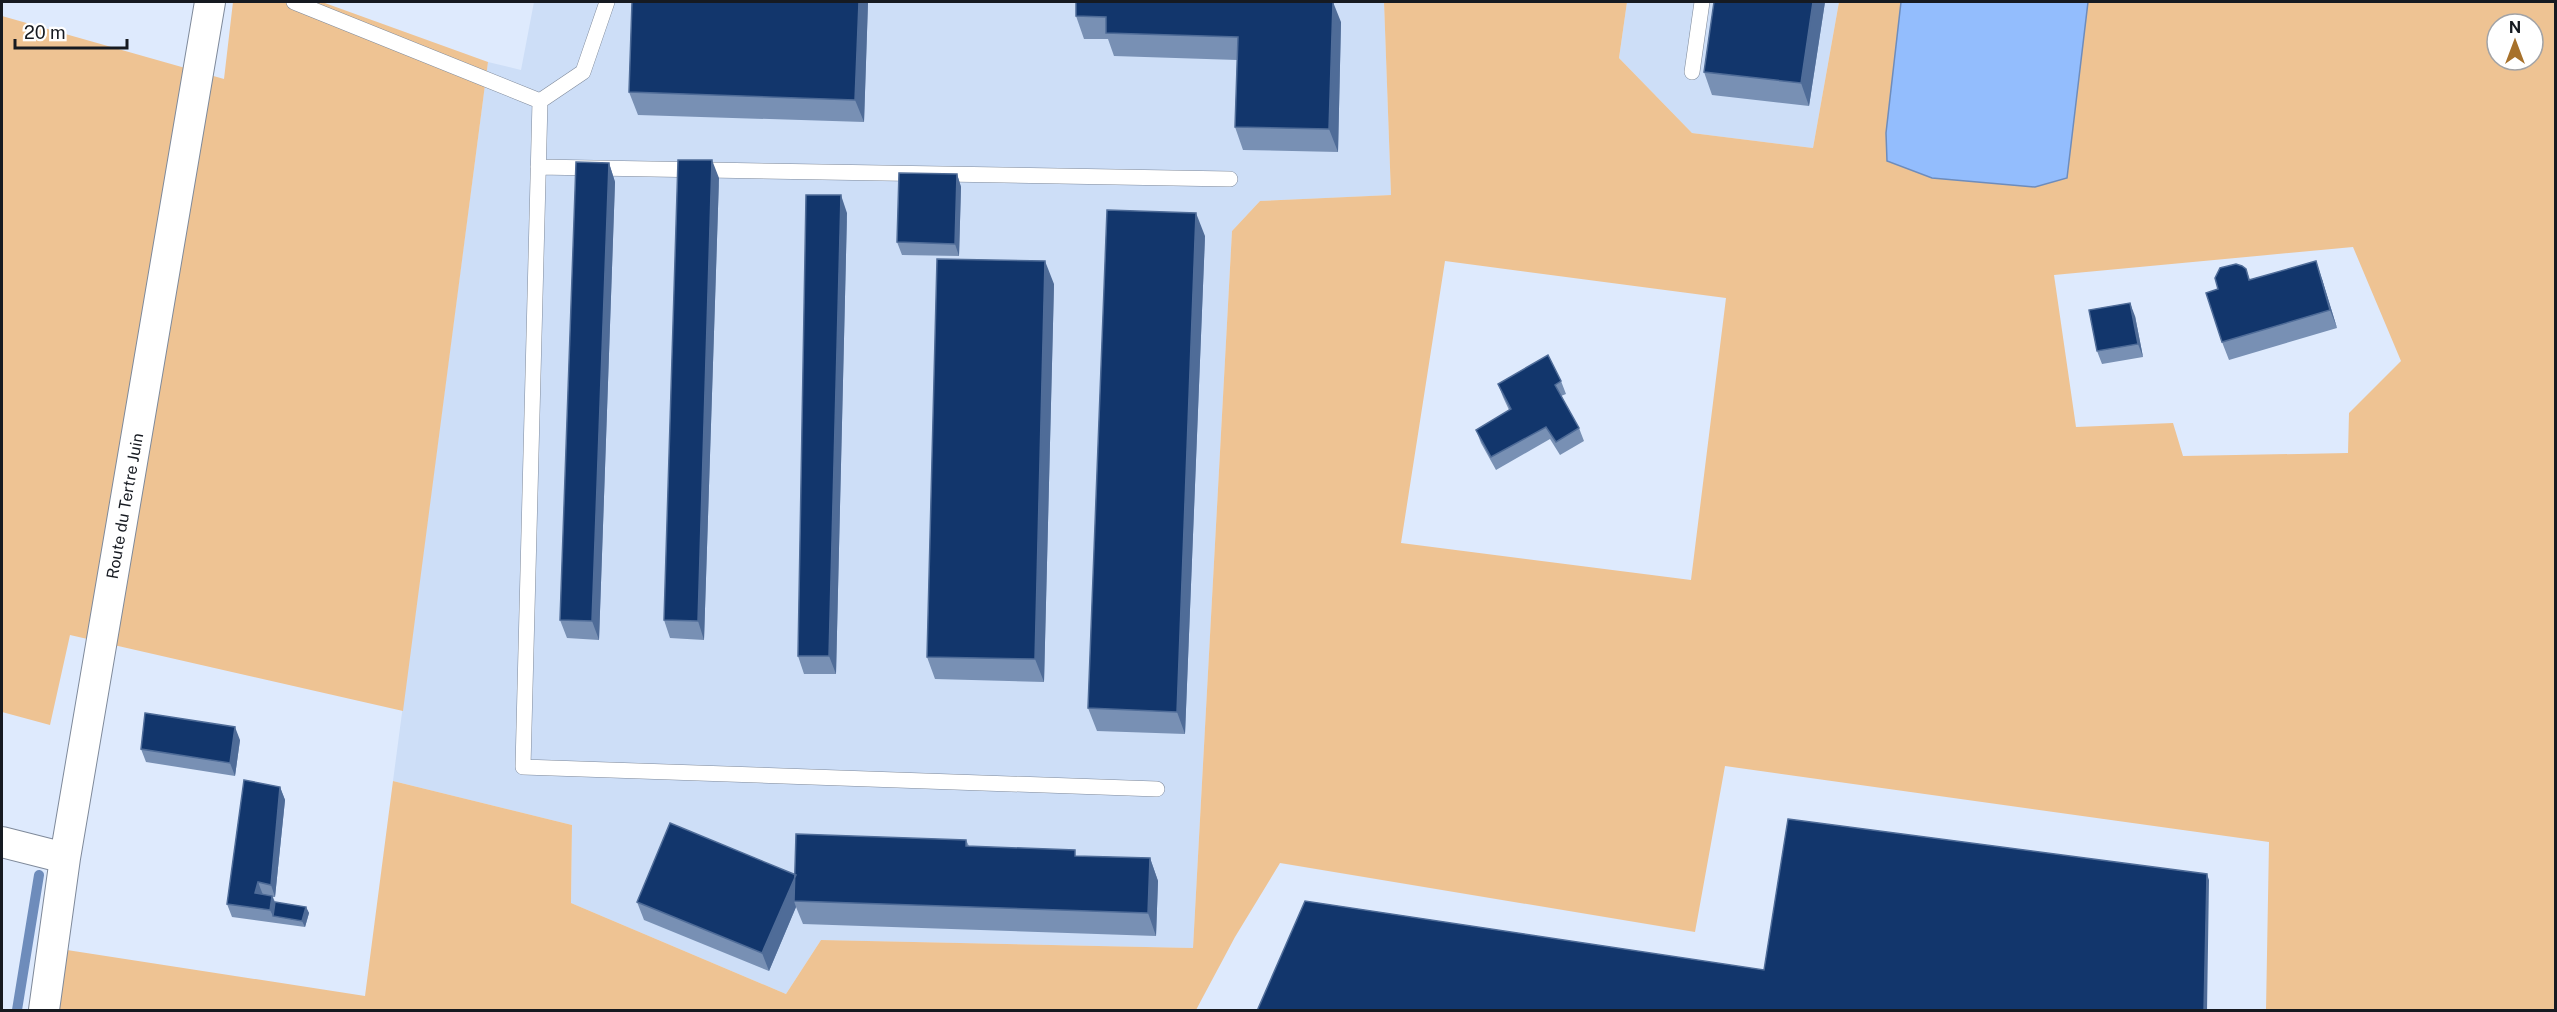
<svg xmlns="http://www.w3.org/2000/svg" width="2557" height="1012" font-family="'Public Sans',sans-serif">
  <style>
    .built { fill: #cddef7 }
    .green { fill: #eec393; fill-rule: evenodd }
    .water { fill: #93bdfd; stroke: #6e8cbb; stroke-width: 1.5 }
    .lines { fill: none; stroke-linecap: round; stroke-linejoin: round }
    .stream { stroke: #6e8cbb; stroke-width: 10 }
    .lane-casing { stroke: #7e899a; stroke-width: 16 }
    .street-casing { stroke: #7e899a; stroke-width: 32 }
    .lane { stroke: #fff; stroke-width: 15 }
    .street { stroke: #fff; stroke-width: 30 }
    .wall { fill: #7890b4 }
    .shaded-wall { fill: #4f6c98 }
    .building { fill: #12366c; stroke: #4f6c98; stroke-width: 1.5 }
    .labels { text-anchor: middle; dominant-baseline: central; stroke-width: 6; stroke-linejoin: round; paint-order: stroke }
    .street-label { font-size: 16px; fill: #161a21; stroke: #fff }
  </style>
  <rect width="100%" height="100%" fill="#deeafd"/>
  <path class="built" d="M534 2H1384L1391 195 1260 201 1232 231 1193 948 821 940 786 994 571 903 572 825 393 781 488 62 521 70Z
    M1627 2H1839L1813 148 1692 133 1619 58Z"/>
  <path class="green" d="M233 2H322L488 62 403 711 70 635 50 725 2 712V16L224 79Z
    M1384 2H1627L1619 58 1692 133 1813 148 1839 2H2555V1010H2266L2269 842 1725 766 1695 932 1280 863 1235 937 1196 1010H57L67 950 365 996 393 781 572 825 571 903 786 994 821 940 1193 948 1232 231 1260 201 1391 195ZM2497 24H2533V60H2497ZM2353 247 2401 361 2349 413 2348 453 2183 456 2173 423 2076 427 2054 275ZM1445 261 1726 298 1691 580 1401 543Z"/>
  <path class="water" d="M1901 2H2088L2067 178 2035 187 1932 178 1887 161 1886 133Z"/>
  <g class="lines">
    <path class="stream" d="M17 1010 39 875"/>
    <defs>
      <path id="lane" d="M294 2 540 101 523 767 1157 789
        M1692 72 1702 2
        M540 101 583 72 607 2
        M538 167 1230 179"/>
      <path id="street" d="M2 842 65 858
        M44 1010 65 858 210 2"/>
    </defs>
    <use href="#lane" class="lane-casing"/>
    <use href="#street" class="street-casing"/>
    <use href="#lane" class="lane"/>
    <use href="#street" class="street"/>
  </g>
  <path class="wall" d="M632 2H868L864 122 638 115 629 92Z
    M1714 2H1825L1809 106 1712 95 1704 72Z
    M1076 16 1341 22 1338 152 1243 150 1235 127 1237 60 1114 56 1108 39H1084Z
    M609 163 615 182 599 640 567 638 560 620Z
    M957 174 961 187 959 256 902 255 897 242Z
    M719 178 704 640 670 638 664 620Z
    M847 213 836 674H804L798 656Z
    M1205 236 1185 734 1097 731 1088 708Z
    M2246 269 2250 280 2322 279 2337 328 2229 360 2222 342Z
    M1054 284 1044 682 935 679 927 657Z
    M2135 316 2143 357 2102 364 2097 351Z
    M1561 381 1566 394 1561 396 1579 428 1584 441 1560 455 1550 439 1496 470 1481 443 1476 430 1509 410 1503 397 1498 384Z
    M240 740 235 776 146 762 141 749Z
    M280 787 285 800 275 897H273L275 902 306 907 309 913 305 927 232 917 227 904Z
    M966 840 969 846 1077 856 1150 858 1158 881 1156 936 803 924 796 907 769 971 644 920 637 902 795 875Z"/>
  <path class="shaded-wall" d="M859 2H868L864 122 855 100Z
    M1333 2 1341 22 1338 152 1329 129Z
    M1813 2H1825L1809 106 1801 83Z
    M712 160 719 178 704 640 698 621Z
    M609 163 615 182 599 640 592 621Z
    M957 174 961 187 959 256 955 244Z
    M841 195 847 213 836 674 829 656Z
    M1196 213 1205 236 1185 734 1177 712Z
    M1045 261 1054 284 1044 682 1035 659Z
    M2316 261 2322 279 2337 328 2330 310Z
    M2130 303 2135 316 2143 357 2138 344Z
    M235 727 240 740 235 776 230 763Z
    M280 787 285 800 275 897 271 885Z
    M1150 858 1158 881 1156 936 1148 913Z
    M2207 874 2209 880 2207 1011H2204Z
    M796 875 794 901 796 907 769 971 762 953Z
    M258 882 263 895 255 893Z
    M272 896 277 908 273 916 270 910Z
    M306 907 309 913 305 927 302 921Z"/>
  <path class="building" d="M632 2H859L855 100 629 92Z
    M1076 2H1333L1329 129 1235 127 1238 37 1106 33V17L1076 16Z
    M1714 2H1813L1801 83 1704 72Z
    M678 160H712L698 621 664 620Z
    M576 162 609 163 592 621 560 620Z
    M899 173 957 174 955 244 897 242Z
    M806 195H841L829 656H798Z
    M1107 210 1196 213 1177 712 1088 708Z
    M937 259 1045 261 1035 659 927 657Z
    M2316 261 2330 310 2222 342 2206 293 2218 289 2215 278 2220 268 2236 264 2242 266 2246 269 2249 280Z
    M2130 303 2138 344 2097 351 2089 310Z
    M1548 355 1561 381 1555 385 1579 428 1556 442 1546 427 1491 457 1476 430 1511 409 1498 384Z
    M145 713 235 727 230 763 141 749Z
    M244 780 280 787 271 885 258 882 255 893 272 896 270 910 227 904Z
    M1788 819 2207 874 2204 1011H1257L1305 901 1764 970Z
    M670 823 796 875 762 953 637 902Z
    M796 834 966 840V846L1075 850V856L1150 858 1148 913 794 901Z
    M275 902 306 907 302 921 273 916Z"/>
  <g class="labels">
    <g class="street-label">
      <text transform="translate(125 506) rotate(-80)">Route du Tertre Juin</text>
    </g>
  </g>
  <rect width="2557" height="1012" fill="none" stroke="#161a21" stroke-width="6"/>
  <g transform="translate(2515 42)"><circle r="28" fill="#ffffff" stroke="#a2a3a6" stroke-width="1.5"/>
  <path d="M0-4.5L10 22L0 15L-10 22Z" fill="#a7712b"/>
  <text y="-9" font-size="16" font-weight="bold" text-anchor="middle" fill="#161a21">N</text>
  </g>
  <path d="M15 39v9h112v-9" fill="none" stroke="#161a21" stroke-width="3"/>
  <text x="24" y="39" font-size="18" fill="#161a21" stroke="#ffffff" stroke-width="4.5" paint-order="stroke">20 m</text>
</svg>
